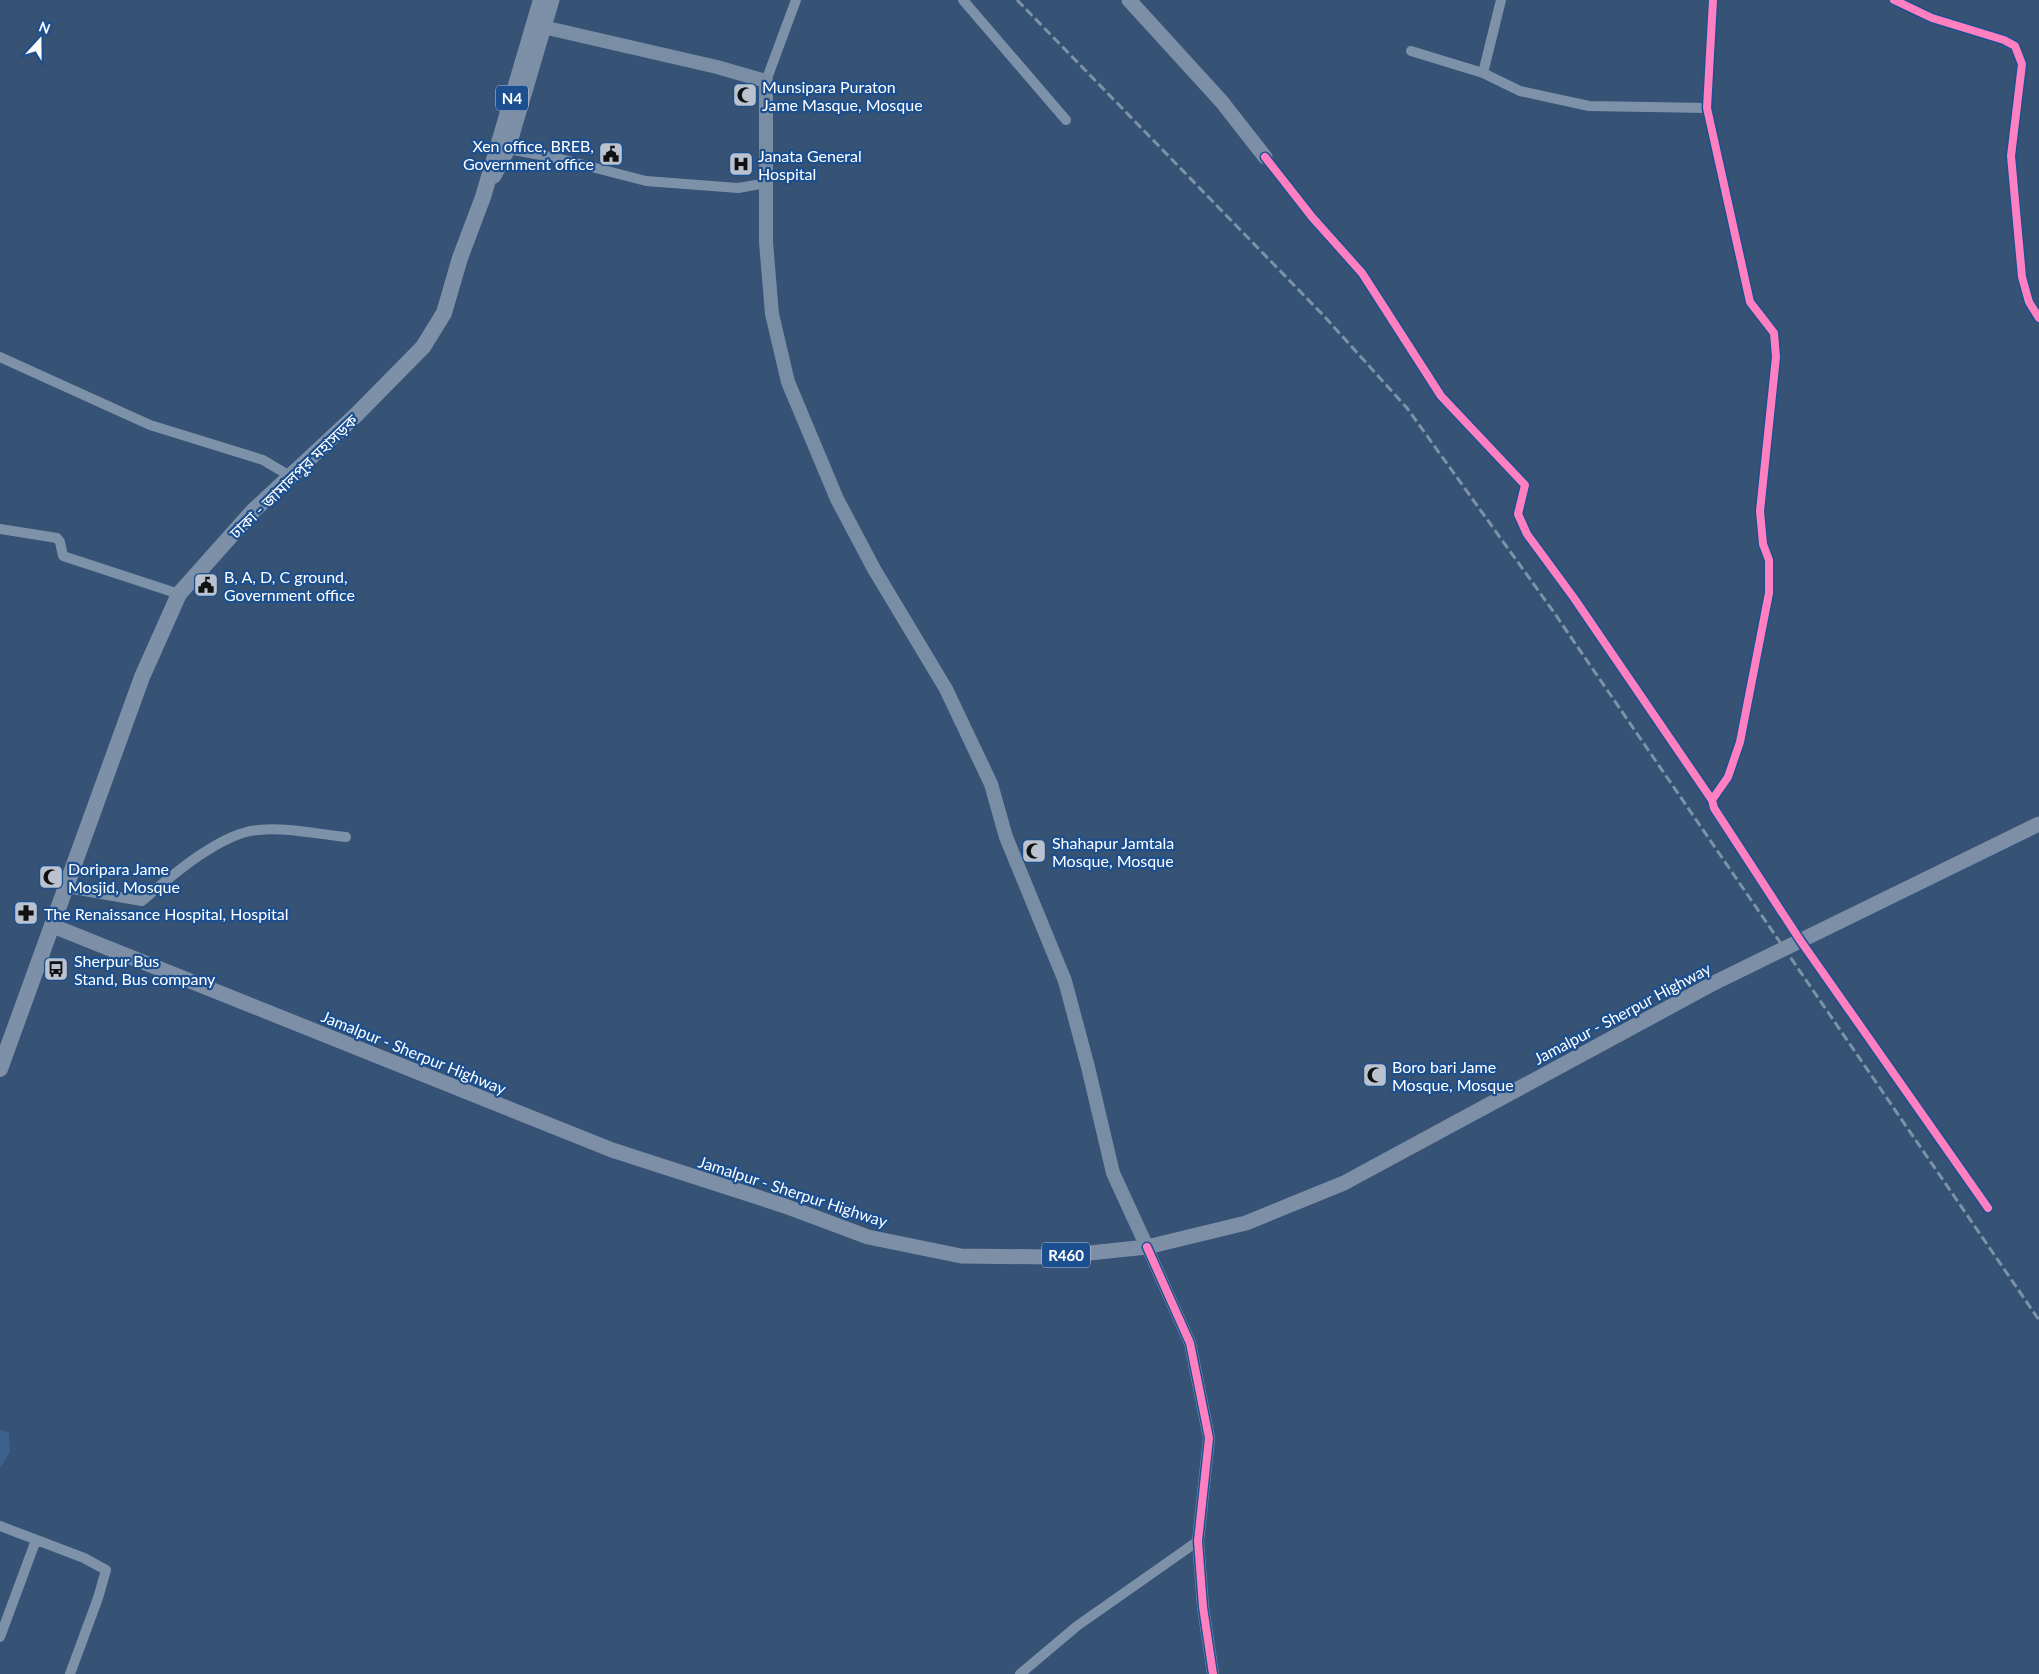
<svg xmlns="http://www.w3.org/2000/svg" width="2039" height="1674" font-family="Lato,'Noto Sans Bengali',sans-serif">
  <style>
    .water { fill: #3b618d }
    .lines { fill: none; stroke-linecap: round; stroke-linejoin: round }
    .minor { stroke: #7d92a8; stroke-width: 10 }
    .tertiary { stroke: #7d92a8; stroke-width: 12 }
    .secondary { stroke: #798da4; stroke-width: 14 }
    .primary { stroke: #7d8ea7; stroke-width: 15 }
    .trunk { stroke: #7e90a7; stroke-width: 16 }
    .rail { stroke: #7e92a7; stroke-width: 3; stroke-dasharray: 9 4; stroke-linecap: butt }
    .cycleway-casing { stroke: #1b4f8f; stroke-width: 11 }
    .cycleway { stroke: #ff80c0; stroke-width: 8 }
    .labels { text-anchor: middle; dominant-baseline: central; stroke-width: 4.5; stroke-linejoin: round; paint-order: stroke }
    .shield { fill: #1b4f8f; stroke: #bbcadd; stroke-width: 1 }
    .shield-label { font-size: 15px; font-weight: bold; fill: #fff }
    .poi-label { font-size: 16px; fill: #fff; stroke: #1b4f8f; text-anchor: start }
    .street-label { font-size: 16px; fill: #fff; stroke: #1b4f8f }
  </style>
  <rect width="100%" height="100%" fill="#365274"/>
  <path class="water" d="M0 1429 9 1433 10 1452 0 1468Z"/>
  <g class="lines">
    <path class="minor" d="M963 0 1066 120
      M1894 0 1932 18 2004 40 2015 46 2022 64 2011 156 2022 277 2029 302 2039 318
      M1411 51 1483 73 1520 91 1589 106 1707 108
      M1483 73 1501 0
      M766 81 796 0
      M508 149 561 159 646 181 738 188 767 183
      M1265 157 1312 217 1362 273 1441 396 1525 485 1518 514 1527 534 1574 598 1712 800 1714 808 1800 940 1988 1208
      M0 357 150 425 263 460 290 476
      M0 529 57 538 60 542 63 556 179 594
      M1712 800 1728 777 1740 742 1769 593V560L1763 544 1760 511 1776 357 1774 333 1750 302 1707 108 1713 0
      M67 888 142 901C169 878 221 832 258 830 286 827 317 834 346 837
      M0 1526 84 1558 106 1570 98 1598 70 1674
      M0 1637 36 1540
      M1020 1674 1077 1626 1198 1541"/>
    <path class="tertiary" d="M1147 1247 1190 1343 1209 1438 1198 1541 1203 1607 1213 1674"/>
    <path class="secondary" d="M543 27 717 67 766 81V242L772 314 788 382 837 499 874 569 946 689 991 784 1006 837 1065 981 1088 1067 1113 1173 1147 1247"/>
    <path class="primary" d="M1129 0 1222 102 1265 157
      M494 176 508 149 552 0
      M53 926 612 1150 785 1206 868 1237 961 1256 1051 1257 1147 1247 1246 1223 1344 1183 1714 983 2039 824"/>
    <path class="trunk" d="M0 1069 142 677 179 594 253 511 356 415 423 347 444 313 460 258 483 197 541 0"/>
    <path class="rail" d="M1017 0 1324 316 1407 408 1553 611 2039 1320"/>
    <defs>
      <path id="cycleway" d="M1894 0 1932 18 2004 40 2015 46 2022 64 2011 156 2022 277 2029 302 2039 318
        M1265 157 1312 217 1362 273 1441 396 1525 485 1518 514 1527 534 1574 598 1712 800 1714 808 1800 940 1988 1208
        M1712 800 1728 777 1740 742 1769 593V560L1763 544 1760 511 1776 357 1774 333 1750 302 1707 108 1713 0
        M1147 1247 1190 1343 1209 1438 1198 1541 1203 1607 1213 1674"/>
    </defs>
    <use href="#cycleway" class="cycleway-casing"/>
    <use href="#cycleway" class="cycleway"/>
  </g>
  <defs>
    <symbol id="mosque-square" viewBox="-11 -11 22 22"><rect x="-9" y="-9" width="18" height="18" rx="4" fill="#b9c2ce" stroke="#1b4f8f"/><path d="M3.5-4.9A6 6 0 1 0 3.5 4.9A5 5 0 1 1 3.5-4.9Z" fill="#111"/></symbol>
    <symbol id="civic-square" viewBox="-11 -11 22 22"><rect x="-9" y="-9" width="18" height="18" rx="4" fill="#b9c2ce" stroke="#1b4f8f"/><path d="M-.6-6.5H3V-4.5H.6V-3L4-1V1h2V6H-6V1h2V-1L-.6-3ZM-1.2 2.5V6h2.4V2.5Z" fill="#111"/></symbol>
    <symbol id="hospital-square" viewBox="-11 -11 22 22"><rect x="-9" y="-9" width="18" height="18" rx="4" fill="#b9c2ce" stroke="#1b4f8f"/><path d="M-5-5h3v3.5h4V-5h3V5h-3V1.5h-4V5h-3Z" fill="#111"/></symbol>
    <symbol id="pharmacy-square" viewBox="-11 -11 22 22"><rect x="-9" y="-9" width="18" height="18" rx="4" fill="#b9c2ce" stroke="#1b4f8f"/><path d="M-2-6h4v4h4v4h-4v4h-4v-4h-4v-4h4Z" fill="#111"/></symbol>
    <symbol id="bus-square" viewBox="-11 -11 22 22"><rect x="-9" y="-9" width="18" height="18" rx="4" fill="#b9c2ce" stroke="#1b4f8f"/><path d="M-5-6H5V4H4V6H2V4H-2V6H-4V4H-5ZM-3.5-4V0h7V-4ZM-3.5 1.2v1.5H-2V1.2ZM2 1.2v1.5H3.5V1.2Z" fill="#111"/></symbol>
  </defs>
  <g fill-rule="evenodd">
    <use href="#mosque-square" x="731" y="81" width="28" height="28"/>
    <use href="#civic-square" x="597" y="140" width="28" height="28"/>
    <use href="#hospital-square" x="727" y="150" width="28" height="28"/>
    <use href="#civic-square" x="192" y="571" width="28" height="28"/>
    <use href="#mosque-square" x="1020" y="837" width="28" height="28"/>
    <use href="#mosque-square" x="37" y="863" width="28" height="28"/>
    <use href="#pharmacy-square" x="12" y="899" width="28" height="28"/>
    <use href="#bus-square" x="42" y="955" width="28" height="28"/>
    <use href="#mosque-square" x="1361" y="1061" width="28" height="28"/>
  </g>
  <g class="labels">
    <g class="shield">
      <rect x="496" y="85.5" width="32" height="25" rx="4"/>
      <rect x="1042" y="1242.5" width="48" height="25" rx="4"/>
    </g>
    <g class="shield-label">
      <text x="512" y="98">N4</text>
      <text x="1066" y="1255">R460</text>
    </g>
    <g class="poi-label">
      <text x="762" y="86">Munsipara Puraton<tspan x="762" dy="18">Jame Masque, Mosque</tspan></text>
      <text x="594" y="145" text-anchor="end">Xen office, BREB,<tspan x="594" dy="18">Government office</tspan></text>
      <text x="758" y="155">Janata General<tspan x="758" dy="18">Hospital</tspan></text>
      <text x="224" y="576">B, A, D, C ground,<tspan x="224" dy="18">Government office</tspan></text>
      <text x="1052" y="842">Shahapur Jamtala<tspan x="1052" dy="18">Mosque, Mosque</tspan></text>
      <text x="68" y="868">Doripara Jame<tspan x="68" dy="18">Mosjid, Mosque</tspan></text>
      <text x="44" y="913">The Renaissance Hospital, Hospital</text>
      <text x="74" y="960">Sherpur Bus<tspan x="74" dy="18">Stand, Bus company</tspan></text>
      <text x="1392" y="1066">Boro bari Jame<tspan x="1392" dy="18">Mosque, Mosque</tspan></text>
    </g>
    <g class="street-label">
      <text transform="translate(293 476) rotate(-44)">ঢাকা - জামালপুর মহাসড়ক</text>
      <text transform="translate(1622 1013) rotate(-28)">Jamalpur - Sherpur Highway</text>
      <text transform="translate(414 1052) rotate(22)">Jamalpur - Sherpur Highway</text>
      <text transform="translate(793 1191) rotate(18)">Jamalpur - Sherpur Highway</text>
    </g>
  </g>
  <g transform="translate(40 40) rotate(21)" stroke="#1b4f8f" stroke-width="4" paint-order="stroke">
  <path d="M0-4L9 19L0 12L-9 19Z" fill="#ffffff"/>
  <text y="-8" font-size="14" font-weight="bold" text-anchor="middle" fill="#ffffff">N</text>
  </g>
</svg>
